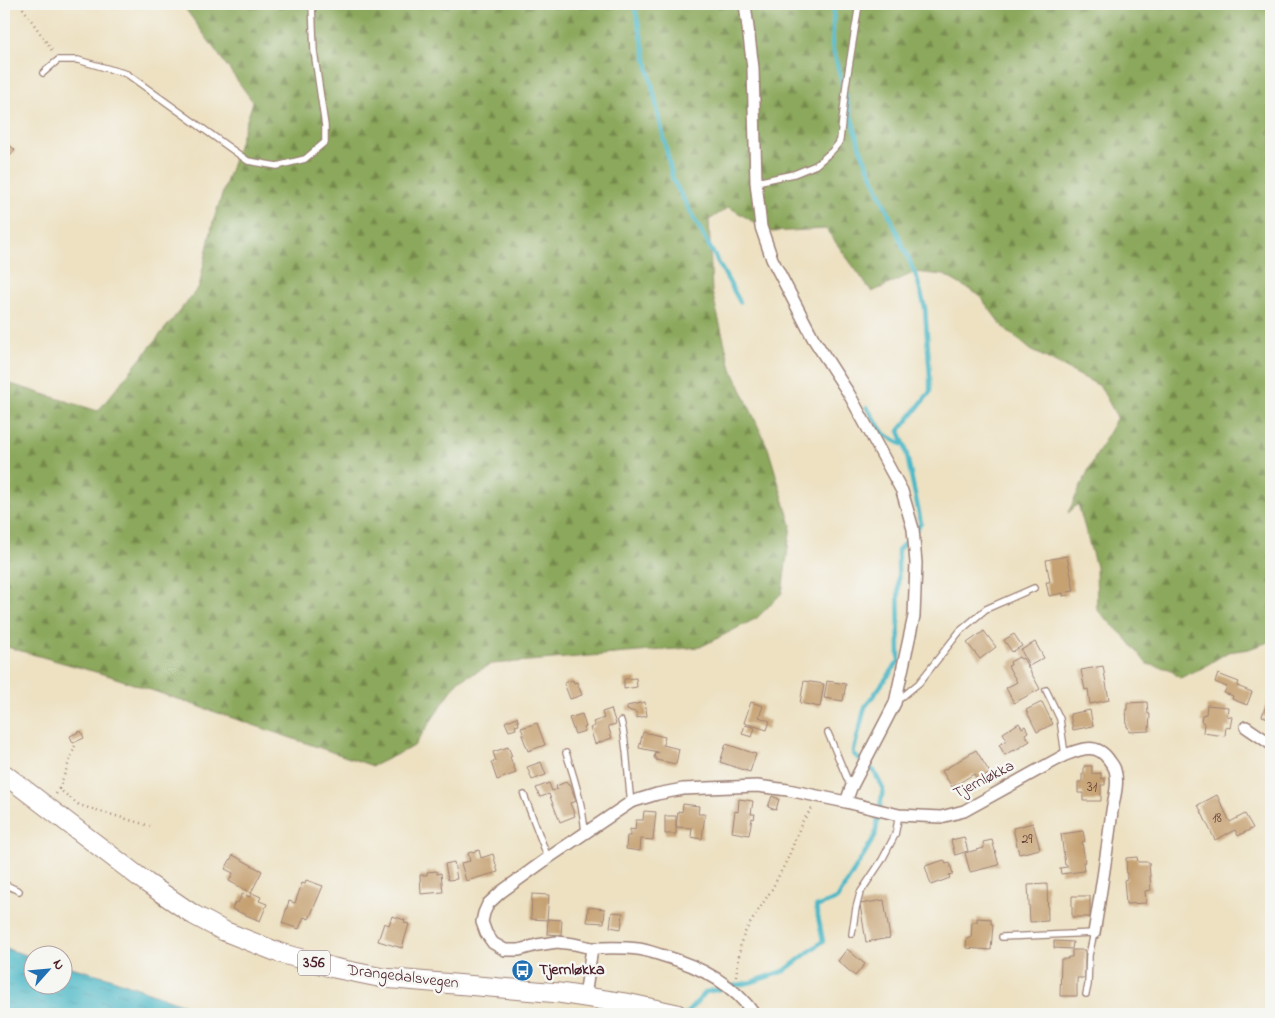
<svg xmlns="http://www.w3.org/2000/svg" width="1275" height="1018" font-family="'Indie Flower',sans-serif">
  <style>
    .forest { fill: url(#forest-firs); stroke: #6a6443 }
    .water { fill: url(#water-ripples); stroke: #4a6b78 }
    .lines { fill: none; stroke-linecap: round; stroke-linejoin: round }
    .stream { stroke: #4ab7c6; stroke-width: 4.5 }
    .building { fill: #c6a273 }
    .service-casing { stroke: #9c8076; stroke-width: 8 }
    .minor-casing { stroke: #9c8076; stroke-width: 14 }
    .primary-casing { stroke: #9c8076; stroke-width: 21 }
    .path { stroke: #9c8076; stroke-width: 2.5; stroke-dasharray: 1 4; stroke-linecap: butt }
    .service { stroke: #fff; stroke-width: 5.5 }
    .minor { stroke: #fff; stroke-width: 11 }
    .primary { stroke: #fff; stroke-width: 19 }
    .labels { text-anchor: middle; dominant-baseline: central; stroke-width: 5; stroke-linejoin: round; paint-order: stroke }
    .number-label { font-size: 14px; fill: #69403d }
    .shield { fill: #f6f6f2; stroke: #7e6067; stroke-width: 1 }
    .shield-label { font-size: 15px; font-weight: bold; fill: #4a1f2b }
    .street-label { font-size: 16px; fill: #4a1f2b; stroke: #f6f6f2 }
    .poi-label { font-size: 16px; font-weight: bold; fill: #4a1f2b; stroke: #f6f6f2; text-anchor: start }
  </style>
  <defs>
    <pattern id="forest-firs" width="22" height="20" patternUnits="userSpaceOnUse" patternTransform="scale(1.25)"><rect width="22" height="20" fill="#8ba85b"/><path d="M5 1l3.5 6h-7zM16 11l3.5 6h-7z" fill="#74884b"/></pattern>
    <pattern id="water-ripples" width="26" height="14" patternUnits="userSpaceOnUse" patternTransform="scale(1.25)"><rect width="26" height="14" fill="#4ab7c6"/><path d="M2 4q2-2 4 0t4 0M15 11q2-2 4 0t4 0" fill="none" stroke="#4094a1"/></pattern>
  </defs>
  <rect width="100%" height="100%" fill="#f6f6f2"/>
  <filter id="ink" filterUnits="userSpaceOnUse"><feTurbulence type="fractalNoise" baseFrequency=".02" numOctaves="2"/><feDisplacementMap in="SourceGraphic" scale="10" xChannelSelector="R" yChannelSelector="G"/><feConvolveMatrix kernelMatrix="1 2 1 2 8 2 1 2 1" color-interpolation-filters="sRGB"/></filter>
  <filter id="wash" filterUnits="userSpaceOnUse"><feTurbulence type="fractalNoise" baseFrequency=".0096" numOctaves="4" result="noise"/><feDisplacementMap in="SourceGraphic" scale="20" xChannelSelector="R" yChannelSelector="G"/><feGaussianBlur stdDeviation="1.12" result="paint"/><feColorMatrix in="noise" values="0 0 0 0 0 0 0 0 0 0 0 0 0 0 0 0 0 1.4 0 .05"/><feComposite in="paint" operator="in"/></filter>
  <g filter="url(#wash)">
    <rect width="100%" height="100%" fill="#ede1c2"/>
    <path class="forest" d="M182 4H1271V641L1249 649 1228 652 1202 668 1180 678 1169 669 1147 664 1126 638 1097 610 1096 567 1078 504 1068 513 1090 467 1117 417 1100 386 1031 350 1002 326 979 295 944 275 915 272 872 292 826 229 770 232 729 207 709 220 712 292 730 365 768 448 791 525 782 593 757 618 700 647 492 664 458 681 414 746 373 766 110 676 7 647 4 644V382L98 411 199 287 213 222 253 102Z"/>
    <path class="water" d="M4 948 32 957V986H62L63 965 107 977 204 1012 214 1014H4Z"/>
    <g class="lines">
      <path class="stream" d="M634 4 673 180 740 302
        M834 4 832 46 860 148 917 278 925 308 930 377V392L899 431 905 446 921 523 916 530
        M867 408 884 434 905 446
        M686 1014 706 992 752 982 784 971 823 941 816 907 837 899 875 836 883 789 874 771 853 754 865 707 899 661 898 550 911 536"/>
    </g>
    <g id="blocks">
      <path class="building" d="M4 140 15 150 4 163Z
        M1067 556 1074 591 1067 592 1068 595 1063 596V593L1049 596 1046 582H1050L1046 560Z
        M984 631 996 647 980 659 967 643Z
        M1014 634 1022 646 1012 652 1004 640Z
        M1035 642 1044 658 1029 666 1021 650Z
        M1019 657 1021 659 1023 658 1040 689 1014 703 1006 688 1017 682 1008 666 1011 665 1010 662Z
        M1103 666 1109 700 1090 704 1088 689 1085 690 1081 670Z
        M1218 674 1239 682 1237 686 1252 692 1247 705 1232 699 1233 696 1224 693 1227 687 1215 682Z
        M636 678 637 687 624 689V679Z
        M573 680 574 683 577 682 582 695 570 699 564 683Z
        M804 681 824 684 820 707 800 703Z
        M827 681 846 684 843 701 824 698Z
        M1269 697 1271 698V719L1262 716Z
        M645 702 647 716 637 718 636 712 627 710V706Z
        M751 702 763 706 759 717 770 721 767 730 744 723Z
        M1042 702 1053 724 1037 732 1026 710Z
        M1147 702 1148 714H1150L1149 731 1129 732 1128 727H1127L1126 709H1127V703Z
        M1207 705 1228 707 1227 716 1232 717 1230 728 1226 727 1225 736 1203 733 1204 723 1201 721 1202 715 1206 714Z
        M611 709 616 724 608 726 612 738 595 744 590 728 595 726 593 722 604 718 602 712Z
        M1090 710 1093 726 1073 730 1070 714Z
        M582 714 586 727 584 728 585 731 575 734 569 718Z
        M517 717 519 725 515 726 516 729 509 731 505 722Z
        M537 723 545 745 528 751 522 735H524L521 728Z
        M1019 723 1022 728 1025 726 1028 732 1025 734 1030 741 1014 751 1013 750 1005 755 999 745 1007 740 1003 733Z
        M745 725 755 728 752 737 742 734Z
        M81 731 84 738 73 743 70 736Z
        M643 732 665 737 663 745 679 749 676 764 656 760V758H654L655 752 658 753V752L639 748Z
        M726 744 756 754 750 772 720 762Z
        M508 747 512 756 510 757 516 773 497 780 491 762 496 761 493 752Z
        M976 750 990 773 978 781 974 774 952 787 942 771Z
        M541 762 546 775 532 780 527 767Z
        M1084 766H1092V774L1101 773V779L1105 778V785H1101V801H1083V793H1078V782H1082V774H1084Z
        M566 782 568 785 570 784 576 801 570 803 575 816 560 822 549 794 540 797 536 788 549 783 552 791 557 789 556 786Z
        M1217 795 1230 822 1245 814 1253 828 1238 836 1235 830 1215 840 1198 805Z
        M772 796 779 799 776 810 768 807Z
        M739 799 753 801 751 814H755L754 819 752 818 749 835 732 832 735 811 738 812Z
        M683 804 699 806 698 814H705L702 839 691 837 692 828 676 827 678 811 682 812Z
        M644 811 656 812 653 840 641 839 640 851 626 849 627 836H630V829L635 830 636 820H643Z
        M665 816H676V834H665Z
        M1033 823 1040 849 1019 854 1013 828Z
        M1083 831 1085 841 1082 842 1085 862H1083L1084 871 1061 874 1060 868 1067 867V865H1065L1061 834Z
        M964 837 968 851 955 855 951 840Z
        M992 840 999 865 970 872 965 853 984 848 983 842Z
        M479 850 481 858 493 854 498 872 466 881 461 863 470 861 468 853Z
        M233 855 262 871 251 893 229 881 233 873 225 869Z
        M1137 857 1138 862H1149L1151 890 1145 891 1146 903 1126 904 1124 880 1127 879 1126 858Z
        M944 860 946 864 950 863 953 874 949 875 950 878 931 885 925 866Z
        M454 862 457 879 448 880 445 864Z
        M437 871V874L441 873 443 892 421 894 420 875H427V872Z
        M306 880 323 886 309 919 304 917 299 929 282 923 289 901 295 903 302 883 305 884Z
        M1047 884 1048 921 1030 922 1028 885Z
        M252 893 261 897 259 901 267 904 260 921 232 909 235 902 238 903 242 894 250 897Z
        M532 894 549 895 547 920 531 919Z
        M1072 896H1090V917H1072Z
        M884 900 890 938 866 942 860 904Z
        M588 907 605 909 604 923 587 922Z
        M612 912 623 913 621 929 610 927Z
        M392 916 405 920 404 923 409 924 402 948 378 941 384 923 389 925Z
        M977 918 991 919V924H993L991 950 966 948 967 938H971L972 922H977Z
        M548 919 562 920 561 935 547 934Z
        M1054 941 1073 942 1072 949 1054 948Z
        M847 949 865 964 855 976 838 961Z
        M1072 950H1085V978H1077V996H1060L1061 959H1068V957H1072Z"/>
    </g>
  </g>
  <g filter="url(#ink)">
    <use href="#blocks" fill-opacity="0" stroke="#9c8076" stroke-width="1"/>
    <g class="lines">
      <defs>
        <path id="service" d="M43 73 58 60H78L127 74 248 161 277 166 305 159 325 142V126L314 51 312 4
          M756 182 794 174 816 165 832 151 838 144 840 140 846 85 859 4
          M1046 690 1060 719 1065 755
          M896 702 919 683 960 631 986 609 1034 588
          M621 721C628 747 627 775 631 802
          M828 733 851 788
          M566 753C575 779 583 805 585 833
          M524 795 548 858
          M4 884 19 891
          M852 934 856 908 860 893 882 860 895 835 899 815
          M1002 937 1094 933 1089 955 1088 985 1086 994"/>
        <path id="minor" d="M745 4 753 68 756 182 761 227 772 259 813 338 849 394 902 491 913 529 916 563 914 616 895 703 851 788 846 802
          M1246 727 1271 744
          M592 948 574 944 557 942 537 945 519 950H505L493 943 486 933 482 922 484 913 488 904 501 892 548 858 631 802 657 794 683 789 757 786 788 790 846 802 899 815 941 817 964 811 1065 755C1081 749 1097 742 1109 760 1111 763 1114 766 1115 770 1119 783 1114 798 1112 811 1107 852 1101 892 1094 933
          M585 997 592 948C607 948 623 947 638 949 646 950 654 953 661 955 696 965 733 983 754 1014"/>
        <path id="primary" d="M4 774 147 883 194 915 224 931 280 953 334 968 383 978 559 993 631 1004 677 1014"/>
      </defs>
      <use href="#service" class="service-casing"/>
      <use href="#minor" class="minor-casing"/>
      <use href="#primary" class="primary-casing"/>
      <path class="path" d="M20 4 53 52
        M59 789 75 746
        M56 794 59 789 79 805 150 826
        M736 976 741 942 746 930 772 889 789 856 802 822 812 808"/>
      <use href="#service" class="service"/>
      <use href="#minor" class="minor"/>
      <use href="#primary" class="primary"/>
    </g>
  </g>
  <defs>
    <symbol id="bus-disc" viewBox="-11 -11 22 22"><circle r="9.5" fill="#1f6fb2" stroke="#f6f6f2"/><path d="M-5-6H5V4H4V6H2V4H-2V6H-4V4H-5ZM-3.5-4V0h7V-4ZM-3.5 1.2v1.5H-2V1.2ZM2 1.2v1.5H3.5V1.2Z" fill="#fff"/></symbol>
  </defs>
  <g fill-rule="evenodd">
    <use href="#bus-disc" x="510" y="958" width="25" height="25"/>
  </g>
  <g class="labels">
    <g class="number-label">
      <text x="1092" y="787">31</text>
      <text x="1217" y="818">18</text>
      <text x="1027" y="839">29</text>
    </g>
    <rect class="shield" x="298" y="950.5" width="32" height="25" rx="4"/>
    <g class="shield-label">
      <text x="314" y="963">356</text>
    </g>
    <g class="street-label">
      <text transform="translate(984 780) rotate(-27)">Tjernløkka</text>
      <text transform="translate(403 977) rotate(7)">Drangedalsvegen</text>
    </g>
    <g class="poi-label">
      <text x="539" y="970">Tjernløkka</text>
    </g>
  </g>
  <rect width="1275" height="1018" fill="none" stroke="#f6f6f2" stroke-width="20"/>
  <g transform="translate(48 970) rotate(63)"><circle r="24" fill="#f6f6f2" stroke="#b1a0a2"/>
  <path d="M0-4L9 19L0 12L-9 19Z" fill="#1f6fb2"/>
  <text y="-8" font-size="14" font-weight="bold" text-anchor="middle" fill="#4a1f2b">N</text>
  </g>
</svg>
